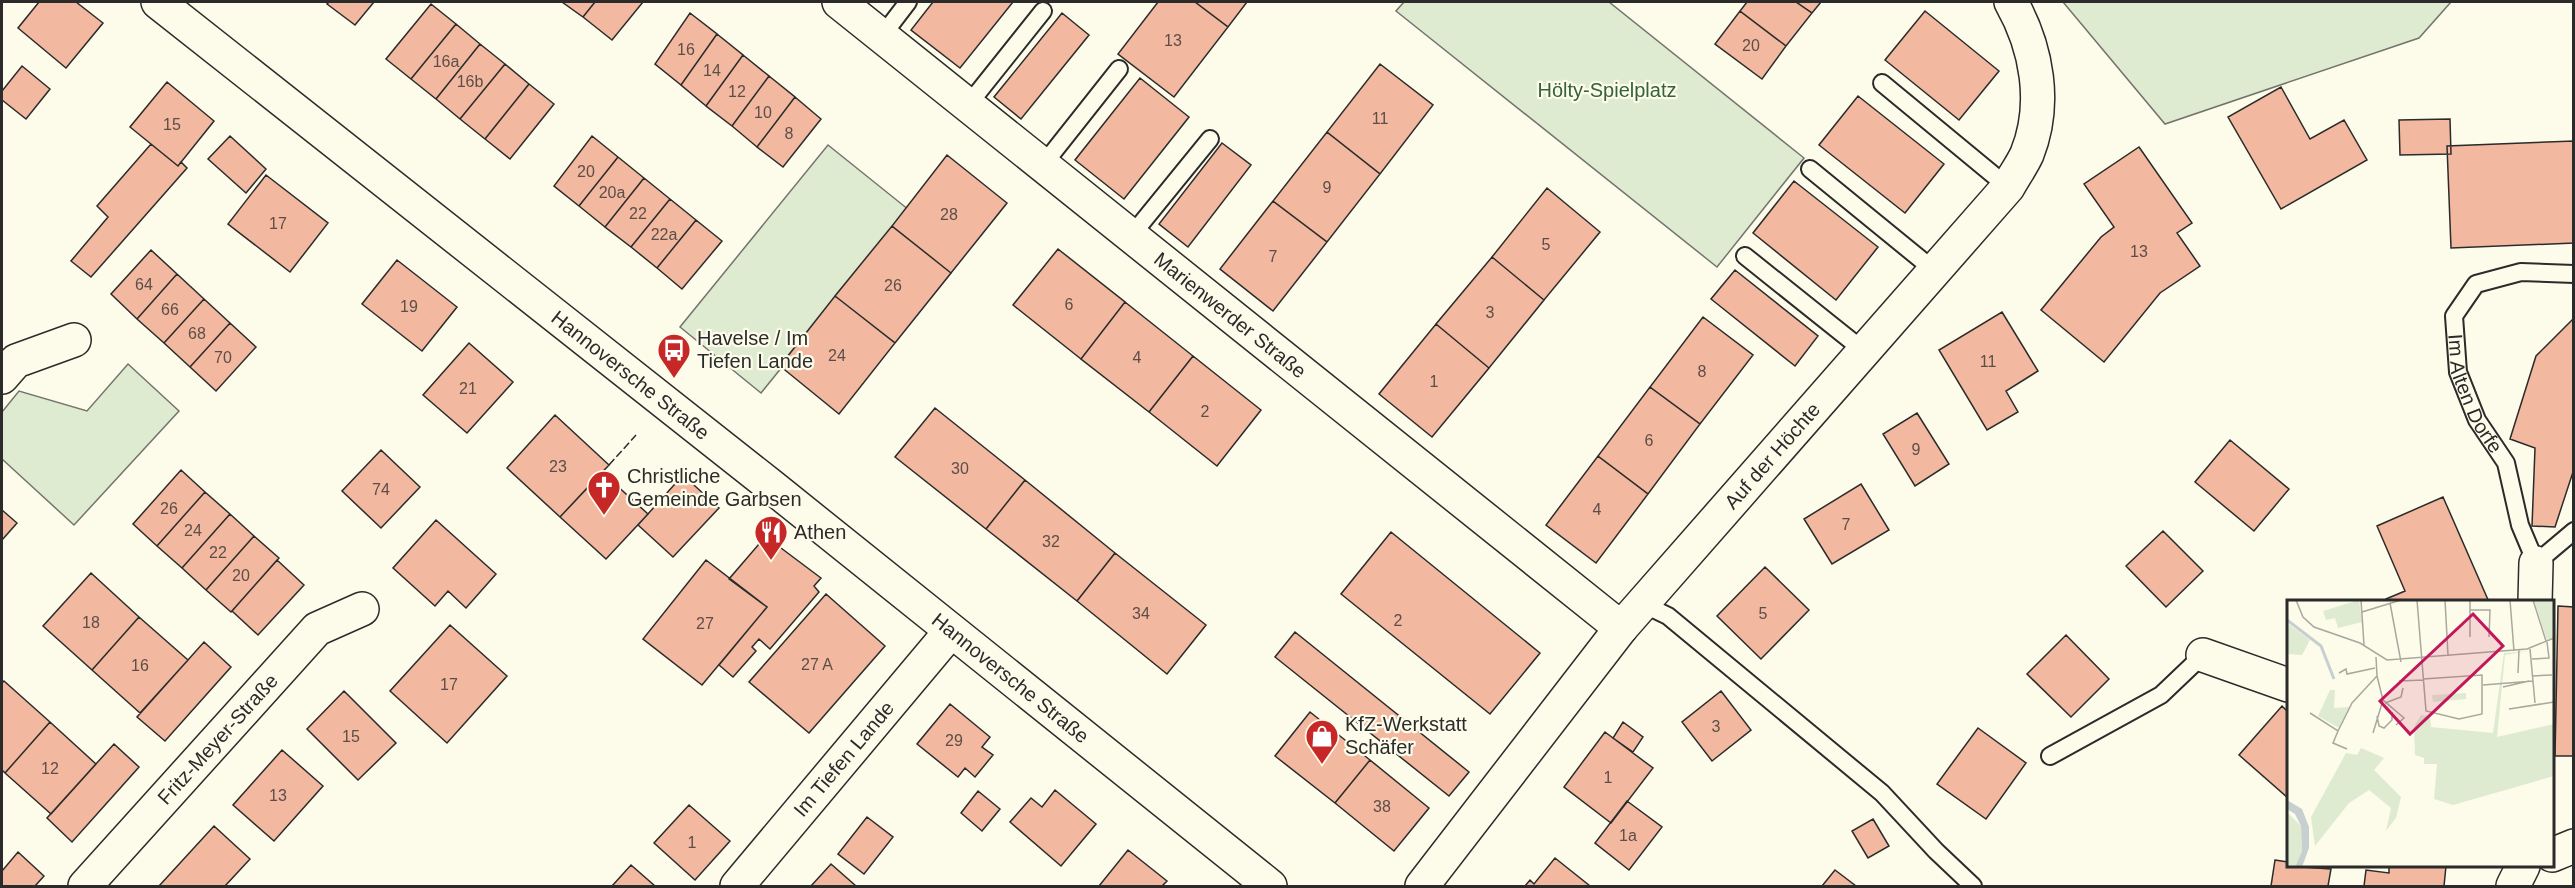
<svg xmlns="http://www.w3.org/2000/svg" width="2575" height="888" font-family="Arial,sans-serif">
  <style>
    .green { fill: #deebd1; stroke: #74746e; stroke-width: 1.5 }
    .building { fill: #f2b8a0; stroke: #2b2b2b; stroke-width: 1.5 }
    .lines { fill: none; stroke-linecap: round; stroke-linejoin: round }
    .lane-casing { stroke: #2b2b2b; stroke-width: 20 }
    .street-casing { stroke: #2b2b2b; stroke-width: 36 }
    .secondary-casing { stroke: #2b2b2b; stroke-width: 36 }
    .lane { stroke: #fdfbea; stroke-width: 16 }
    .street { stroke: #fdfbea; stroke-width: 33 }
    .secondary { stroke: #fdfbea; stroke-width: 33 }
    .fence { stroke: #2b2b2b; stroke-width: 1.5; stroke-dasharray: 8 3; stroke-linecap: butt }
    .labels { text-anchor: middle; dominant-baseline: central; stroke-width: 4.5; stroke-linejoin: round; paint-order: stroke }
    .number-label { font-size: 16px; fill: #5d4e48 }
    .park-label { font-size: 20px; fill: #34623c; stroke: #fdfbea }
    .street-label { font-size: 20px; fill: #2b2b2b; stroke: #fdfbea }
    .poi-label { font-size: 20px; fill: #2b2b2b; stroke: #fdfbea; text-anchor: start }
    .inset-river { fill: none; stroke: #c7d0d0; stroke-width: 3 }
    .inset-road { fill: none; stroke: #a9a89e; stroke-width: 1.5 }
    .view { fill: #c2185b; fill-opacity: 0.15; stroke: #c2185b; stroke-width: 3 }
    .inset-edge { fill: none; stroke: #2b2b2b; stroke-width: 3 }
  </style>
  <rect width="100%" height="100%" fill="#fdfbea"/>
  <path class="green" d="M1404 2H1609L1804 158 1717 267 1396 11Z
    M2063 2H2451L2419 38 2165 124Z
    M828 145 909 210 761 393 680 327Z
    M128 364 179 411 74 525 2 459V412L19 391 87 411Z"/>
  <path class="building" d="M39 2H76L103 23 66 68 18 28Z
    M329 2H374L355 25 327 4Z
    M562 2H595L583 17Z
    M595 2H643L612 40 583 17Z
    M933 2H1013L960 68 911 30Z
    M1158 2H1195L1228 27 1174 97 1118 54Z
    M1195 2H1247L1228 27Z
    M1747 2H1796L1812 13 1786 46 1740 11Z
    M1796 2H1821L1812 13Z
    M431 4 456 24 411 79 386 59Z
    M1740 11 1786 46 1762 79 1715 44Z
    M1925 11 1999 71 1959 120 1885 60Z
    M690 13 717 34 681 85 655 64Z
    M1062 13 1089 35 1021 119 994 97Z
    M456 24 480 44 436 99 411 79Z
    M717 34 743 55 706 106 681 85Z
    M480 44 505 64 460 119 436 99Z
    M743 55 769 76 732 126 706 106Z
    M505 64 529 84 485 139 460 119Z
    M1380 64 1433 105 1380 174 1327 132Z
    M22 66 50 89 26 119 2 100V91Z
    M769 76 795 97 757 147 732 126Z
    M1140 78 1189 117 1124 199 1075 160Z
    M167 82 214 121 178 166 130 127Z
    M529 84 554 104 510 159 485 139Z
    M2281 87 2310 139 2344 120 2367 160 2281 209 2228 117Z
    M1858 96 1944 164 1905 213 1819 145Z
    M795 97 821 119 783 167 757 147Z
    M2450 119 2451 154 2400 155 2399 120Z
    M1327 132 1380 174 1327 242 1273 201Z
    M230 136 266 169 246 193 208 159Z
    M592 136 618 157 579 206 554 186Z
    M2574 141V243L2451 248 2447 146Z
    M1222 143 1251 165 1188 247 1159 224Z
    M151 144 178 166 181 162 187 168 91 277 71 261 108 217 97 206Z
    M2139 147 2192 223 2177 233 2200 266 2160 293 2104 362 2041 310 2101 237 2114 227 2084 184Z
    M947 155 1007 203 951 273 892 226Z
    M618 157 644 178 605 227 579 206Z
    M266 175 328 223 290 272 228 224Z
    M644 178 670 199 631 247 605 227Z
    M1794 181 1878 247 1836 300 1753 233Z
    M1547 188 1600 232 1544 300 1492 257Z
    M670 199 696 220 657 268 631 247Z
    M1273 201 1327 242 1273 311 1220 269Z
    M696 220 722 241 682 289 657 268Z
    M892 226 951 273 895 343 835 296Z
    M1058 249 1125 302 1081 359 1013 305Z
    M151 250 177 274 137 319 111 294Z
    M1492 257 1544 300 1489 368 1436 324Z
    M397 260 457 307 422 351 362 304Z
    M1735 270 1818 336 1795 366 1711 299Z
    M177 274 204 299 164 343 137 319Z
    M835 296 895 343 839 414 780 366Z
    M204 299 230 323 190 367 164 343Z
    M1125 302 1193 356 1149 412 1081 359Z
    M2002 312 2038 371 2006 391 2018 412 1987 430 1939 350Z
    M1703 317 1753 355 1700 424 1650 387Z
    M2574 318V469L2555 527 2532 526 2535 448 2510 439 2536 356Z
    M230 323 256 347 216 391 190 367Z
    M1436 324 1489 368 1432 437 1379 394Z
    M469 343 513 382 467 433 423 395Z
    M1193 356 1261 410 1217 466 1149 412Z
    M1650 387 1700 424 1648 494 1598 456Z
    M935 408 1025 480 986 529 895 457Z
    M1917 413 1949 464 1915 486 1883 434Z
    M555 415 609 465 560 517 507 468Z
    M2230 440 2289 489 2254 531 2195 482Z
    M381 450 420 487 381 528 342 491Z
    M1598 456 1648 494 1596 563 1546 525Z
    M181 470 205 492 157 546 133 524Z
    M602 472 648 514 606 559 560 517Z
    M683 475 719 508 673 557 638 525Z
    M1025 480 1115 553 1077 601 986 529Z
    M1861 484 1889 530 1832 564 1804 519Z
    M205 492 230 514 182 568 157 546Z
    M2443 497 2489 602H2387L2386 599 2405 591 2377 526Z
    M2 510 17 523 2 540Z
    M230 514 254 536 206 590 182 568Z
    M436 520 496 574 466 608 448 591 435 606 393 568Z
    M2163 531 2203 571 2166 607 2126 566Z
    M1391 532 1540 653 1490 714 1341 594Z
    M254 536 279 558 231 612 206 590Z
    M769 539 821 578 814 586 819 592 770 649 759 639 752 647 756 651 733 677 719 665 767 607 729 579 759 544Z
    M1115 553 1206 625 1167 674 1077 601Z
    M277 560 304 585 258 635 232 611Z
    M706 560 767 607 702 685 643 639Z
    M1765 567 1809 610 1761 659 1717 616Z
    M91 573 139 617 92 670 43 626Z
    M826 594 885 646 809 733 749 682Z
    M2558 606 2574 607V756H2555Z
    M139 617 188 660 140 713 92 670Z
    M450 625 507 676 447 743 390 691Z
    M1295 632 1469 772 1449 796 1275 657Z
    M2066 635 2109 679 2071 717 2027 674Z
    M204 642 231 667 165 741 137 717Z
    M4 681 50 722 5 773 2 770V683Z
    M344 691 396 743 358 780 307 729Z
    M1721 691 1751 730 1712 761 1682 722Z
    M950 704 990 737 982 747 993 755 975 777 965 768 958 777 917 744Z
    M2282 706 2288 712V798L2239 755Z
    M1310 712 1370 760 1335 803 1275 756Z
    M50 722 96 764 51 814 5 773Z
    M1623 722 1643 737 1633 752 1613 738Z
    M1978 728 2026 763 1986 819 1937 784Z
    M1605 732 1653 768 1611 823 1564 787Z
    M114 744 139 767 72 842 47 818Z
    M282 750 323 786 274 841 233 805Z
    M1370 760 1429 808 1394 851 1335 803Z
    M1055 790 1096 824 1061 866 1010 822 1031 798 1042 807Z
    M978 791 1000 809 982 831 961 813Z
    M1627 801 1662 827 1629 870 1595 843Z
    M689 805 730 841 695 880 654 843Z
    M867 817 893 837 864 874 838 854Z
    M1873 819 1889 846 1868 858 1852 831Z
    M214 826 250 859 225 886H159Z
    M1128 850 1167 881 1162 886H1099Z
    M18 852 44 876 35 886H2V871Z
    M1555 858 1590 886H1525L1530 880 1534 884Z
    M2275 860 2288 862V866L2331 869 2328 886H2271Z
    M831 864 856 886H811Z
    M631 865 655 886H612Z
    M2389 866H2446L2444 886H2364L2366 870 2389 873Z
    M1835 870 1856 886H1822Z"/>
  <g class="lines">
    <defs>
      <g id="lane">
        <path d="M882 36 908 2"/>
        <path d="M1882 83 2008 187"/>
        <path d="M968 105 1043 11"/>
        <path d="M1043 165 1119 69"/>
        <path d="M1810 169 1935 271"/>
        <path d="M1131 236 1210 139"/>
        <path d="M1745 256 1864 351"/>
        <path id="s1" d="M2574 274 2521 272 2476 284 2454 316 2458 372 2477 420 2506 463 2520 525 2536 563 2574 531"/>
        <path d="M1643 604 1668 616 1882 793 1936 851 1973 886"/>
        <path d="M2050 756 2161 695 2203 655"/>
      </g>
      <g id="street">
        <path id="s2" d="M839 2 1621 628"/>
        <path d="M2 377 16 361 74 340"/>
        <path d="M2535 602 2536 563"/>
        <path d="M2203 655 2288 685"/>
        <path d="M2552 855 2574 846"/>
        <path id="s3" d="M85 886 317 629 362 609"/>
        <path id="s4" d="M737 886 951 631"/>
        <path id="s5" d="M1422 886 1621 628 2008 187C2014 176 2022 165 2027 154 2047 104 2037 48 2011 2"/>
        <path d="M2513 886 2523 866"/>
      </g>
      <g id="secondary">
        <path id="s6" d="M158 2 771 486 1270 886"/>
      </g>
    </defs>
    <use href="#lane" class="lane-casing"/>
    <use href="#street" class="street-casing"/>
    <use href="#secondary" class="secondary-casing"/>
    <use href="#lane" class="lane"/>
    <use href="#street" class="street"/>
    <use href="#secondary" class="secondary"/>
    <path class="fence" d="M609 465 636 435"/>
  </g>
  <defs>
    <symbol id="bus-pin" viewBox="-11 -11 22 30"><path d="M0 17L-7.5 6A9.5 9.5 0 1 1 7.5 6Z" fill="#c62828" stroke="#fdfbea"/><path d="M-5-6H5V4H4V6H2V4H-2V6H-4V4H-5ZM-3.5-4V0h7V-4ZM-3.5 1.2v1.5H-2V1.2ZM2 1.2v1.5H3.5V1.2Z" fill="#fff"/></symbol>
    <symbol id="church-pin" viewBox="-11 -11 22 30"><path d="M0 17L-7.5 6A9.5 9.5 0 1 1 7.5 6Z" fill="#c62828" stroke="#fdfbea"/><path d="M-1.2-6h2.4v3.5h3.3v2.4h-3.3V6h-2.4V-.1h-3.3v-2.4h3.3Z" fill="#fff"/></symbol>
    <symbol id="restaurant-pin" viewBox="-11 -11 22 30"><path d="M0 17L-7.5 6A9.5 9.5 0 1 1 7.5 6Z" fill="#c62828" stroke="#fdfbea"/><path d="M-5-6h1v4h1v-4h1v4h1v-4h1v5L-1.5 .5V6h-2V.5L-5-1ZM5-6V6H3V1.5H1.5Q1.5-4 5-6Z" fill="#fff"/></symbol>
    <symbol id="shop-pin" viewBox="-11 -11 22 30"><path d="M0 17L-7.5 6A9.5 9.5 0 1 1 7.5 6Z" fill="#c62828" stroke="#fdfbea"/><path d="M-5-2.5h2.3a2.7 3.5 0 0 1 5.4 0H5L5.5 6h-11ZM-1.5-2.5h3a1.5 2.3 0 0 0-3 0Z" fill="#fff"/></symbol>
  </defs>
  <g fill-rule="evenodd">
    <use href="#bus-pin" x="655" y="331" width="38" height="52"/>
    <use href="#church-pin" x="585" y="468" width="38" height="52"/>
    <use href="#restaurant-pin" x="752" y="513" width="38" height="52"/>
    <use href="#shop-pin" x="1303" y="717" width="38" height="52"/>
  </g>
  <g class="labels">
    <g class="number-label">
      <text x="1173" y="40">13</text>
      <text x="1751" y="45">20</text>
      <text x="686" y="49">16</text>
      <text x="446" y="61">16a</text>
      <text x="712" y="70">14</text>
      <text x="470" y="81">16b</text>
      <text x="737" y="91">12</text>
      <text x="763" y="112">10</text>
      <text x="1380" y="118">11</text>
      <text x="172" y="124">15</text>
      <text x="789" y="133">8</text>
      <text x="586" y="171">20</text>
      <text x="1327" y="187">9</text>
      <text x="612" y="192">20a</text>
      <text x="638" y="213">22</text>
      <text x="949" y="214">28</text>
      <text x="278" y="223">17</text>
      <text x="664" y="234">22a</text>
      <text x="1546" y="244">5</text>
      <text x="2139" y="251">13</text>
      <text x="1273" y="256">7</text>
      <text x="144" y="284">64</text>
      <text x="893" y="285">26</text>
      <text x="1069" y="304">6</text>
      <text x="409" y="306">19</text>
      <text x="170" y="309">66</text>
      <text x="1490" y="312">3</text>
      <text x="197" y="333">68</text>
      <text x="837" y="355">24</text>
      <text x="223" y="357">70</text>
      <text x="1137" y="357">4</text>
      <text x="1988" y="361">11</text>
      <text x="1702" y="371">8</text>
      <text x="1434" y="381">1</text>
      <text x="468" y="388">21</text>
      <text x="1205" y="411">2</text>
      <text x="1649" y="440">6</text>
      <text x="1916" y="449">9</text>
      <text x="558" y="466">23</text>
      <text x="960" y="468">30</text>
      <text x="381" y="489">74</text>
      <text x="169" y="508">26</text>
      <text x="1597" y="509">4</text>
      <text x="1846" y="524">7</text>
      <text x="193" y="530">24</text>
      <text x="1051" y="541">32</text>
      <text x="218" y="552">22</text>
      <text x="241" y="575">20</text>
      <text x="1141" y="613">34</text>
      <text x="1763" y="613">5</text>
      <text x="1398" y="620">2</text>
      <text x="91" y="622">18</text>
      <text x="705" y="623">27</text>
      <text x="817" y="664">27 A</text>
      <text x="140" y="665">16</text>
      <text x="449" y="684">17</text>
      <text x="1716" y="726">3</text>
      <text x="351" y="736">15</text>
      <text x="954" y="740">29</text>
      <text x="50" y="768">12</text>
      <text x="1608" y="777">1</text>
      <text x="278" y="795">13</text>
      <text x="1382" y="806">38</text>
      <text x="1628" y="835">1a</text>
      <text x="692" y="842">1</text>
    </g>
    <g class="park-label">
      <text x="1607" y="90">Hölty-Spielplatz</text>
    </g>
    <g class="street-label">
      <text stroke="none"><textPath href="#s2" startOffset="501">Marienwerder Straße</textPath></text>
      <text stroke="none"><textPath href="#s6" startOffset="602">Hannoversche Straße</textPath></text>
      <text stroke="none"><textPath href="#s1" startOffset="220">Im Alten Dorfe</textPath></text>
      <text stroke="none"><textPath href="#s5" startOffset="555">Auf der Höchte</textPath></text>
      <text stroke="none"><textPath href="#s6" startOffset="1088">Hannoversche Straße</textPath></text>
      <text stroke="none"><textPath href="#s3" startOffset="198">Fritz-Meyer-Straße</textPath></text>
      <text stroke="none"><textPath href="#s4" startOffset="166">Im Tiefen Lande</textPath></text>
    </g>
    <g class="poi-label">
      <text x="697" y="338">Havelse / Im<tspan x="697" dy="23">Tiefen Lande</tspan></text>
      <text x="627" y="476">Christliche<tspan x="627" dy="23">Gemeinde Garbsen</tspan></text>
      <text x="794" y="532">Athen</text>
      <text x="1345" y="724">KfZ-Werkstatt<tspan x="1345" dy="23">Schäfer</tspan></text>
    </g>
  </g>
  <g transform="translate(2287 600)">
    <rect width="267" height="267" fill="#fdfbea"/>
    <path d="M72 0 75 22 51 28 48 18 39 20 36 11ZM247 0H267V37L260 40ZM0 23 23 40 15 55 0 54ZM242 51 218 55 210 137 267 124V176L166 205 147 199 150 164H137V158L128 155 127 127 134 115 143 116 144 127 206 133 217 53ZM43 90H48L47 108 62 107 52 128 31 116ZM179 93V99L146 102 145 95ZM74 148 97 158 87 170 114 197 109 218 99 231 104 208 82 190 62 203 28 246 24 217 59 153 70 155ZM0 212 14 226 15 251 8 267H0Z" fill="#deebd1"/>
    <path d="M0 200 15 209 22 227V248L15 267H8L15 251 14 226 8 214 0 209Z" fill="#c7d0d0"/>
    <path class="inset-river" d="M0 20 34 46 47 79"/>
    <path class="inset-road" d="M9 0 16 17 27 27 73 43 100 60 240 49 267 38M74 0 77 45M130 0 139 111 172 119 195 114V75L136 79M158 0 161 55M223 0 227 51M246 0 259 41M103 3 114 62M183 10H203L202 37M75 12 114 0M183 37V0M243 49 248 103M245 59 262 58 260 42M52 73 59 69 60 74 88 68M231 73 232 50M90 76 96 100 117 118 109 125M245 76 265 75M112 81 136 80M196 85 246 81M216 87 242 81M98 103 114 97 116 88M222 109 267 102M23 113 51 131 65 103 90 76 89 57M90 116 92 126 97 128 105 120V112M51 131 46 143 60 149M86 133 96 100"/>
    <path class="view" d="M186 14 216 46 123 134 93 101Z"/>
    <rect width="267" height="267" class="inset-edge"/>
  </g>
  <rect width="2575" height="888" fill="none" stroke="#2b2b2b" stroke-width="6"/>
</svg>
